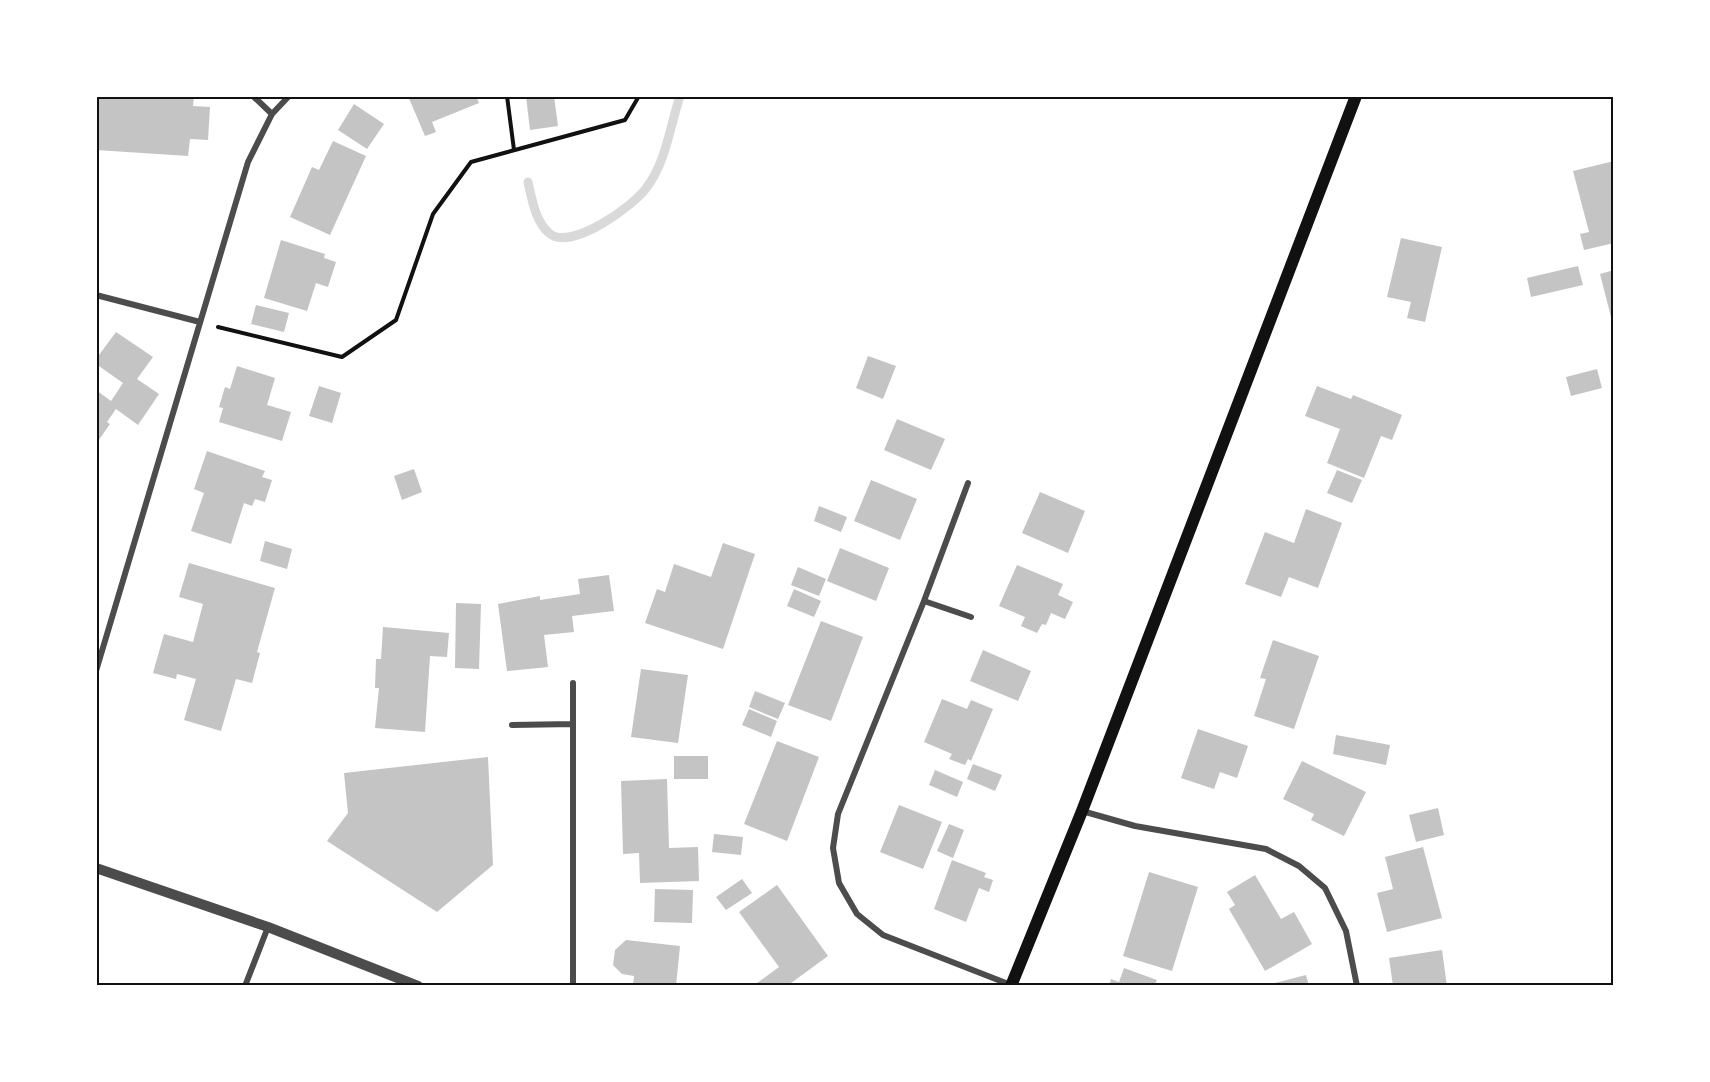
<svg xmlns="http://www.w3.org/2000/svg" width="1710" height="1082" font-family="'DM Sans',sans-serif">
  <style>
    .lines { fill: none; stroke-linecap: round; stroke-linejoin: round }
    .stream { stroke: #d9d9d9; stroke-width: 9 }
    .building { fill: #c4c4c4 }
    .path { stroke: #111; stroke-width: 4 }
    .minor { stroke: #4c4c4c; stroke-width: 6 }
    .tertiary { stroke: #4c4c4c; stroke-width: 10 }
    .secondary { stroke: #111; stroke-width: 12 }
    .neatline { fill: none; stroke: #111; stroke-width: 2 }
  </style>
  <rect width="100%" height="100%" fill="#fff"/>
  <g class="lines">
    <path class="stream" d="M528 182C532 199 535 221 549 233 570 252 634 206 647 187 666 162 670 126 680 96"/>
  </g>
  <path class="building" d="M96 96H194L193 106 210 107 208 140 190 139 188 156 96 150Z
    M408 96H476L479 103 432 122 436 132 425 136Z
    M526 96H554L558 126 530 130Z
    M354 104 384 124 367 149 338 130Z
    M333 141 366 156 330 235 290 217 312 167 319 170Z
    M1614 161V243L1584 250 1580 234 1589 232 1573 171Z
    M1401 238 1442 247 1425 322 1407 318 1411 302 1387 297Z
    M281 240 325 254 324 258 336 262 328 287 316 283 307 311 264 298Z
    M1578 266 1583 285 1531 297 1527 278Z
    M1614 270V325H1613L1600 274Z
    M256 305 289 313 284 332 251 324Z
    M116 332 153 357 137 379 159 394 138 425 116 409 107 422 110 424 96 444V390L111 401 123 383 96 364V359Z
    M868 356 896 366 883 399 856 388Z
    M237 366 275 378 267 405 291 412 282 441 219 422 223 408 219 407 225 387 230 389Z
    M1597 369 1602 388 1571 396 1566 377Z
    M319 386 341 393 332 423 309 416Z
    M1317 386 1351 399 1353 395 1402 415 1392 440 1381 436 1364 478 1327 463 1340 429 1305 416Z
    M897 419 945 439 931 470 884 450Z
    M207 451 265 471 262 477 272 480 265 502 255 499 252 506 244 503 231 544 191 531 204 493 194 489Z
    M414 469 422 492 402 500 394 476Z
    M1337 470 1362 480 1352 503 1327 493Z
    M871 480 917 499 900 540 854 521Z
    M1040 492 1085 511 1068 553 1022 533Z
    M819 506 847 517 841 532 814 521Z
    M1306 509 1342 523 1318 588 1289 577 1281 597 1245 584 1265 532 1294 543Z
    M265 541 292 549 287 569 260 561Z
    M723 543 755 554 723 649 645 623 657 589 665 592 674 564 711 577Z
    M840 548 889 568 876 601 827 581Z
    M189 563 275 588 257 652 260 653 252 683 236 679 221 731 184 720 196 679 177 674 176 679 153 673 164 634 193 642 203 604 179 597Z
    M1017 565 1063 584 1058 595 1073 602 1065 619 1051 613 1046 625 1042 624 1037 633 1021 626 1025 617 999 606Z
    M798 567 826 579 819 596 791 585Z
    M609 575 614 611 572 616 574 632 544 635 548 667 507 671 498 604 540 596V600L580 594 578 579Z
    M794 589 821 601 814 617 787 606Z
    M456 603 481 604 479 669 455 668Z
    M821 621 863 637 831 721 788 705Z
    M383 627 449 633 447 657 430 656 425 732 375 728 379 688H375L376 659H381Z
    M1273 640 1319 656 1294 729 1254 716 1266 679 1260 678Z
    M983 650 1031 671 1018 701 970 681Z
    M641 669 688 675 678 743 631 737Z
    M755 691 785 703 778 719 749 707Z
    M942 699 967 709 971 700 993 709 971 761 968 759 965 765 949 759 952 754 924 742Z
    M749 709 777 721 771 737 742 725Z
    M1198 729 1248 746 1237 778 1220 772 1214 789 1181 778Z
    M1336 735 1390 745 1386 765 1333 754Z
    M777 741 819 757 787 841 744 824Z
    M674 756H708V779H674Z
    M488 757 493 865 437 912 327 841 348 813 344 773Z
    M1302 761 1366 792 1344 836 1311 820 1314 814 1283 799Z
    M973 764 1002 775 995 791 967 779Z
    M935 770 963 782 957 797 929 785Z
    M667 779 669 848 698 847 699 881 640 883 639 853 623 854 621 781Z
    M899 805 942 822 923 869 880 852Z
    M1438 808 1444 835 1416 842 1409 815Z
    M949 824 964 830 953 858 937 851Z
    M714 834 743 837 741 855 712 852Z
    M1423 847 1442 918 1387 932 1377 893 1393 889 1385 857Z
    M952 860 986 873 984 877 993 880 989 892 979 888 966 922 934 909Z
    M1149 872 1198 887 1172 971 1123 956Z
    M1255 875 1281 919 1294 912 1312 944 1265 971 1229 909 1235 905 1227 892Z
    M742 879 752 893 726 910 716 897Z
    M777 885 828 956 787 986H753L779 967 739 912Z
    M655 889 693 890 692 923 654 922Z
    M626 940 680 946 676 986H633L634 976 622 974 613 965 615 950Z
    M1442 950 1447 986H1393L1389 958Z
    M1124 968 1157 980 1154 986H1109L1111 979 1119 982Z
    M1306 975 1309 986H1267V985Z"/>
  <g class="lines">
    <path class="path" d="M507 96 514 150
      M218 327 342 357 396 320 433 214 471 162 625 120 639 96"/>
    <path class="minor" d="M253 96 272 114
      M96 295 200 322
      M968 483 924 601 838 814 833 848 839 883 857 914 883 935 1011 985
      M924 601 971 617
      M96 671 248 162 272 114 289 96
      M573 683V986
      M512 725 573 724
      M1082 811 1135 826 1266 849 1299 866 1325 888 1346 931 1357 986
      M245 986 268 927"/>
    <path class="tertiary" d="M96 868 268 927 418 986"/>
    <path class="secondary" d="M1011 986 1082 811 1356 96"/>
  </g>
  <rect width="1710" height="1082" fill="none" stroke="#ffffff" stroke-width="195"/>
  <rect x="98" y="98" width="1514" height="886" class="neatline"/>
</svg>
